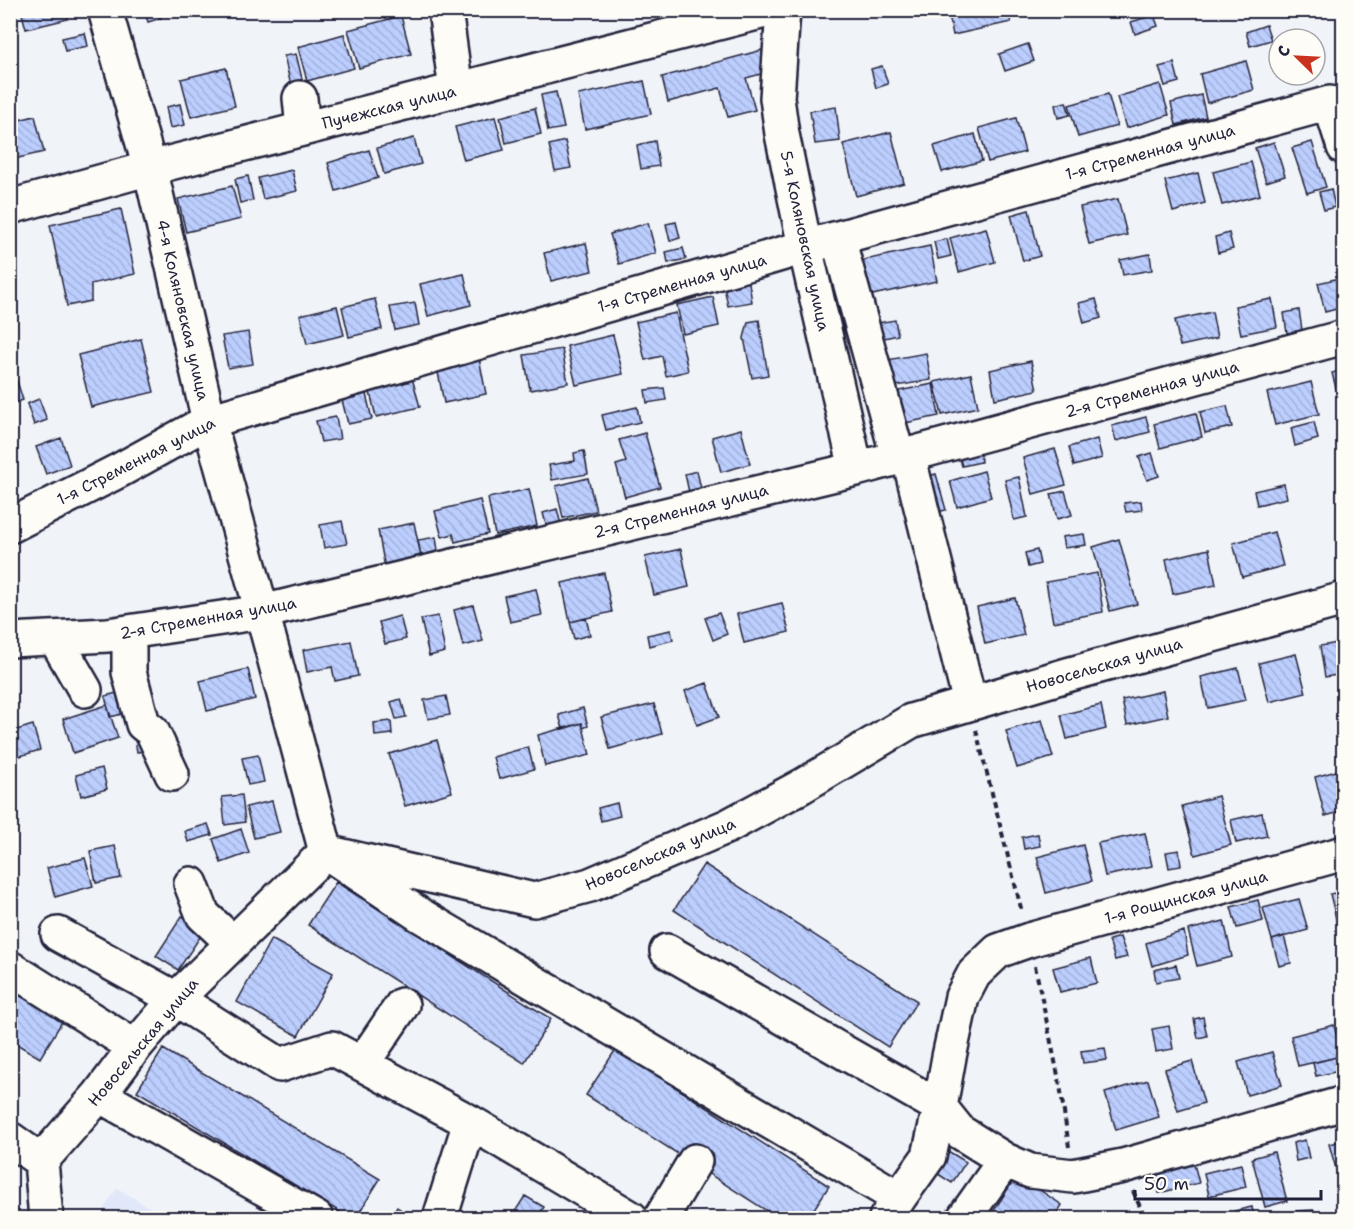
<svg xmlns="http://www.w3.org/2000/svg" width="1354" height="1229" font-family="'Shantell Sans',sans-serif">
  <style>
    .built { fill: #e0e8fa }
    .building { fill: url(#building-back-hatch); stroke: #22223b; stroke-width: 1.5 }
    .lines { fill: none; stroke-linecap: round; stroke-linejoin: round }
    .minor-casing { stroke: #22223b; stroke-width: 38 }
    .path { stroke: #22223b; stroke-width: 4; stroke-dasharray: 6 4.5; stroke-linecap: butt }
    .minor { stroke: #fdfcf7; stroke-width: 33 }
    .labels { text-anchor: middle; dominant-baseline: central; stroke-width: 4.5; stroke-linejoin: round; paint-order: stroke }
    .street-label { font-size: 16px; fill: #22223b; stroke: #fdfcf7 }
  </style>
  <defs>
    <pattern id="building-back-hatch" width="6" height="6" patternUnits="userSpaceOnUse" patternTransform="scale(1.5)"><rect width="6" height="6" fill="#bccefe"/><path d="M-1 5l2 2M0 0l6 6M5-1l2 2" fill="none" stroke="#a1b1db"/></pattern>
  </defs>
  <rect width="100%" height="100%" fill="#f0f3f8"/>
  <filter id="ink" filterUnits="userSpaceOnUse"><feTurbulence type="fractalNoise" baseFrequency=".0167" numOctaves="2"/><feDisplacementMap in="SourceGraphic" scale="12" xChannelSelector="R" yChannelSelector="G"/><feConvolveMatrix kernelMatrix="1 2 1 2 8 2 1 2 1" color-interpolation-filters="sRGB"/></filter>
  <g filter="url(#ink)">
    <path class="built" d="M117 1188 167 1218H98Z"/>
    <path class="building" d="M21 10H66L68 19 26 29Z
      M144 10H158L161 18 148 22Z
      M948 10H1008L1011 22 953 35Z
      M1154 15 1158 26 1135 34 1131 22Z
      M401 16 411 54 359 68 348 30Z
      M1266 25 1271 40 1250 46 1246 32Z
      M85 33 88 46 65 51 62 38Z
      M344 34 354 68 307 81 298 47Z
      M1028 44 1034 61 1005 71 999 54Z
      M766 49 772 71 746 78 755 110 728 117 720 88 668 102 662 77Z
      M296 54 305 91 293 94 284 56Z
      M1246 61 1254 90 1207 103 1200 74Z
      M1174 63 1179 82 1165 86 1159 67Z
      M882 66 888 84 876 88 871 69Z
      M226 68 235 106 191 117 181 79Z
      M644 81 651 114 585 129 578 95Z
      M1160 84 1169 115 1126 128 1117 97Z
      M556 92 564 128 548 131 541 95Z
      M1108 94 1117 126 1078 137 1069 105Z
      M1201 95 1206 117 1176 125 1171 103Z
      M1066 102 1070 115 1058 118 1055 105Z
      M180 104 185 125 170 128 166 107Z
      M836 107 840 141 815 144 810 111Z
      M535 108 541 134 506 143 500 117Z
      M35 116 44 152 10 160V122Z
      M495 117 504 150 464 160 455 127Z
      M1016 118 1025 152 988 162 979 128Z
      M891 132 904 183 856 196 843 144Z
      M975 134 982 161 942 172 934 146Z
      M414 138 421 164 384 174 377 148Z
      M565 141 571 168 555 171 549 145Z
      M655 141 659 166 641 169 637 145Z
      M1274 142 1285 176 1266 182 1255 148Z
      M1312 142 1326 187 1307 193 1292 148Z
      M369 150 378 178 336 191 328 163Z
      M1251 162 1260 195 1222 205 1213 172Z
      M292 170 297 191 263 199 258 178Z
      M1198 173 1205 203 1173 212 1165 181Z
      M248 176 253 200 240 203 235 179Z
      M232 186 241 219 186 232 178 199Z
      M1331 189 1335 207 1324 210 1319 192Z
      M1118 199 1127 235 1089 244 1080 207Z
      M121 209 135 274 91 284V301L67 306 50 225Z
      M1029 210 1040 256 1023 261 1011 215Z
      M676 222 680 238 670 241 666 224Z
      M648 223 656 253 619 264 610 234Z
      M986 228 995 262 959 272 950 238Z
      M1229 233 1233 249 1218 253 1215 237Z
      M947 239 951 256 938 259 934 242Z
      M586 243 592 271 551 281 544 253Z
      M930 246 937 281 863 297 855 262Z
      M683 248 686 259 668 263 666 252Z
      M1150 254 1152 270 1123 275 1120 260Z
      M464 274 471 305 428 316 420 284Z
      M748 277 752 302 728 306 723 282Z
      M1344 277V307L1325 312 1318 283Z
      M713 297 719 326 683 334 677 305Z
      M375 299 382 329 349 337 342 307Z
      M1096 299 1101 318 1084 323 1079 303Z
      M1272 299 1277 327 1241 334 1235 306Z
      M415 303 419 325 395 330 390 307Z
      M337 306 344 335 307 344 300 315Z
      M1299 310 1302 330 1287 333 1284 313Z
      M1212 312 1217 338 1180 346 1175 320Z
      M676 313 688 371 666 376 662 356 645 360 636 322Z
      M759 320 768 375 752 378 744 338 748 322Z
      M895 320 898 335 875 340 871 324Z
      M248 332 253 364 228 368 222 336Z
      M613 335 623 374 576 385 567 346Z
      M141 339 154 392 91 407 78 355Z
      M562 349 568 383 530 390 524 355Z
      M926 353 931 380 891 387 887 360Z
      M479 358 486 394 444 403 437 367Z
      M1031 361 1037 390 995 399 990 370Z
      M1344 370V399L1339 400 1332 373Z
      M971 374 978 407 942 415 934 382Z
      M412 378 420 407 376 417 369 388Z
      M17 381 23 400 10 405V384Z
      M1311 382 1319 414 1275 425 1267 393Z
      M933 384 939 416 900 424 894 392Z
      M664 388 666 400 647 403 645 390Z
      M365 390 372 419 348 424 341 396Z
      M39 399 47 420 34 425 27 404Z
      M1227 406 1232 427 1205 433 1200 412Z
      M637 407 640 422 606 430 602 415Z
      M1196 413 1202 437 1160 448 1154 424Z
      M336 417 340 439 321 442 316 421Z
      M1146 417 1150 432 1116 441 1112 426Z
      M1314 422 1318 439 1295 446 1291 428Z
      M741 429 750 464 721 472 712 437Z
      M645 433 660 487 625 497 616 465 626 462 619 440Z
      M61 438 70 465 46 474 36 447Z
      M1097 439 1102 458 1074 466 1069 447Z
      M1055 449 1066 485 1033 494 1023 458Z
      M584 451 588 474 552 480 549 465 575 461 574 453Z
      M980 451 981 462 962 466 959 455Z
      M1152 453 1159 476 1147 480 1139 457Z
      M697 471 701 489 689 492 685 474Z
      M984 471 991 497 957 507 950 481Z
      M936 474 946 510 933 513 924 477Z
      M1019 477 1027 517 1014 520 1005 480Z
      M588 478 596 511 563 518 556 486Z
      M1284 484 1287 498 1257 505 1254 491Z
      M529 489 537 526 495 535 488 498Z
      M1065 491 1072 515 1057 519 1051 494Z
      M480 500 488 534 455 542 453 534 442 537 435 511Z
      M1141 501 1142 510 1126 512 1124 503Z
      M557 509 562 529 548 532 543 513Z
      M342 521 347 544 324 548 320 525Z
      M414 523 422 561 385 568 378 530Z
      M1274 532 1283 566 1242 577 1233 543Z
      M1084 534 1086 545 1064 548 1062 537Z
      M436 537 439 558 422 561 418 540Z
      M1119 539 1137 604 1110 611 1093 547Z
      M681 549 689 587 654 595 645 557Z
      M1209 549 1216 585 1173 594 1166 559Z
      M1037 550 1040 564 1028 567 1025 553Z
      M604 573 612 612 570 622 562 583Z
      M1097 573 1103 612 1053 622 1046 582Z
      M536 589 542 615 510 622 504 596Z
      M1015 598 1024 635 985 644 977 607Z
      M782 603 789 632 744 643 737 614Z
      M473 605 483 641 463 646 454 610Z
      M719 613 727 634 713 640 705 618Z
      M400 616 406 639 385 644 379 622Z
      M438 616 445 652 429 656 421 619Z
      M586 618 590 635 574 639 570 622Z
      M671 630 673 640 649 646 647 635Z
      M351 641 358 676 335 681 332 667 307 672 303 650Z
      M1344 642V674L1325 677 1320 646Z
      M1296 654 1306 693 1269 702 1259 663Z
      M1238 668 1246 700 1208 708 1201 677Z
      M248 669 255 699 207 711 200 681Z
      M707 683 719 717 697 725 685 691Z
      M125 691 130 712 110 717 105 696Z
      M1163 691 1168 716 1127 725 1122 700Z
      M446 696 450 715 428 719 424 700Z
      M401 699 406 717 396 719 391 702Z
      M654 704 662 734 610 749 601 717Z
      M107 705 118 738 73 753 63 719Z
      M1101 705 1106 729 1067 739 1061 715Z
      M583 708 588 726 583 728 582 723 563 729 559 715Z
      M1042 720 1053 757 1017 768 1006 731Z
      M391 721 392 734 375 736 374 723Z
      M582 723 590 755 545 766 538 735Z
      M33 725 40 750 10 759V732Z
      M134 734 150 751 137 752Z
      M437 740 452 792 405 806 389 754Z
      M528 747 534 769 499 779 493 757Z
      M258 755 264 782 248 785 242 758Z
      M102 768 107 789 81 796 76 775Z
      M1343 769 1344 811 1325 816 1315 777Z
      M242 795 245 822 225 825 222 797Z
      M1218 796 1231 845 1195 855 1182 806Z
      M272 801 280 832 254 838 246 807Z
      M617 803 620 816 601 821 598 808Z
      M1262 813 1267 836 1236 843 1231 820Z
      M208 824 212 835 188 842 185 831Z
      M241 829 249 853 221 863 213 839Z
      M1145 833 1152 866 1105 876 1098 843Z
      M1038 834 1040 846 1024 849 1022 837Z
      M1083 845 1092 881 1046 893 1037 857Z
      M115 846 121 878 96 883 90 851Z
      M1179 850 1181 866 1169 868 1166 852Z
      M85 858 93 886 55 897 47 868Z
      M704 864 917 1001 888 1047 674 910Z
      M336 882 551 1019 524 1063 308 925Z
      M1344 891V942L1342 943 1330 894Z
      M1299 899 1308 930 1272 940 1263 908Z
      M1258 900 1263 921 1237 928 1231 907Z
      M182 916 204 931 178 970 156 956Z
      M1224 921 1232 957 1197 966 1188 930Z
      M1184 931 1188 955 1152 966 1146 943Z
      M1284 936 1291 963 1279 966 1272 940Z
      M1120 937 1127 957 1115 960 1109 940Z
      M271 939 333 973 298 1036 237 1002Z
      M1091 958 1097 983 1060 992 1053 968Z
      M1176 965 1179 978 1156 982 1154 970Z
      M10 983 65 1017 40 1058 10 1040Z
      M1203 1017 1207 1036 1198 1038 1194 1019Z
      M1334 1025 1341 1056 1298 1066 1291 1036Z
      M1169 1026 1173 1049 1156 1052 1152 1029Z
      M1105 1048 1107 1060 1083 1063 1081 1051Z
      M163 1049 380 1179 356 1218H350L137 1091Z
      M616 1049 829 1186 808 1218H778L586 1095Z
      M1272 1052 1282 1085 1247 1095 1238 1062Z
      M1341 1056 1344 1070 1316 1076 1313 1063Z
      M1192 1061 1204 1103 1178 1111 1165 1069Z
      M1148 1080 1159 1117 1116 1130 1105 1093Z
      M1305 1140 1309 1158 1296 1161 1293 1143Z
      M1344 1140V1175L1338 1176 1329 1144Z
      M943 1148 966 1162 952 1183 930 1169Z
      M1274 1152 1287 1201 1265 1207 1252 1158Z
      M1194 1164 1199 1183 1159 1193 1154 1173Z
      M1241 1164 1246 1187 1209 1196 1204 1173Z
      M1017 1175 1062 1205 1054 1218H989Z
      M525 1196 544 1207 537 1218H511Z
      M397 1207 409 1215 407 1218H390Z
      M1252 1207 1254 1218H1236L1234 1211Z
      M1314 1210 1315 1218H1297V1211Z"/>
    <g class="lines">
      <defs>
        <path id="minor" d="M105 10 150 168 209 421 262 612 326 852 420 915 899 1198
          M445 10 456 90
          M783 10 777 98 782 134 805 247 856 469
          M300 98 303 129
          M10 207 150 168 769 10
          M838 238 898 457
          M908 455 970 703
          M10 526 120 470 209 421 805 247 1330 103 1344 147
          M129 632V672L143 724 152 731 172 774
          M55 638 85 690
          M10 640 108 635 262 612 856 469 1344 337
          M191 884 203 915 233 943
          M58 934 176 999 280 1065 332 1048 470 1122 631 1218
          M667 951 940 1107 960 1132 1005 1160 1030 1171 1073 1176 1123 1166 1344 1103
          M10 968 135 1047
          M362 1064 402 1005
          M99 1095 316 1218
          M10 1139 41 1161 99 1095 135 1047 176 999 326 852 534 900 590 885 728 826 802 786 911 721 1067 675 1344 599
          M41 1161 46 1218
          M440 1218 470 1122
          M661 1218 695 1161
          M886 1218 899 1198 929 1156 940 1107 949 1057 962 997 974 974 998 951 1029 940 1344 853
          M964 1218 1005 1160"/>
      </defs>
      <use href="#minor" class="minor-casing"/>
      <path class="path" d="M976 730 1022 912
        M1035 966 1060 1085 1069 1147
        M1133 1191 1145 1218"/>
      <use href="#minor" class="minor"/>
    </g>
  </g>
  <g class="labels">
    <g class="street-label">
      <text transform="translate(389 107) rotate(-14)">Пучежская улица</text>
      <text transform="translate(1150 152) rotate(-15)">1-я Стременная улица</text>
      <text transform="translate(805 241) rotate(78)">5-я Коляновская улица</text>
      <text transform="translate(682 283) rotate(-16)">1-я Стременная улица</text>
      <text transform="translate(183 310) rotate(77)">4-я Коляновская улица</text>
      <text transform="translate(1152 389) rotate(-15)">2-я Стременная улица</text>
      <text transform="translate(136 461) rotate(-27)">1-я Стременная улица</text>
      <text transform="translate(681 511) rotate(-14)">2-я Стременная улица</text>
      <text transform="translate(208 618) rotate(-10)">2-я Стременная улица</text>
      <text transform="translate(1104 665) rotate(-16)">Новосельская улица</text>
      <text transform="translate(660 854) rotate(-23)">Новосельская улица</text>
      <text transform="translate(1186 897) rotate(-15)">1-я Рощинская улица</text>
      <text transform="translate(143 1042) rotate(-50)">Новосельская улица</text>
    </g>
  </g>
  <rect width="1354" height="1229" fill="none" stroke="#fdfcf7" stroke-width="36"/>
  <rect x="18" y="18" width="1318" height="1193" fill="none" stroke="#22223b" stroke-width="2" filter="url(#ink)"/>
  <g transform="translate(1297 57) rotate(294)"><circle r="28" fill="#fdfcf7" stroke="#a5a5ac" stroke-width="1.5"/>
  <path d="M0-4.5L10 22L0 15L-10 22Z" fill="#c8321e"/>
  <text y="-9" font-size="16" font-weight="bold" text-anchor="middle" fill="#22223b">С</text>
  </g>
  <path d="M1135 1190v9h186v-9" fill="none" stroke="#22223b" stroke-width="3"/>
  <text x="1144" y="1190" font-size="18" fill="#22223b" stroke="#fdfcf7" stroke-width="4.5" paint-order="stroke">50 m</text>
</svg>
